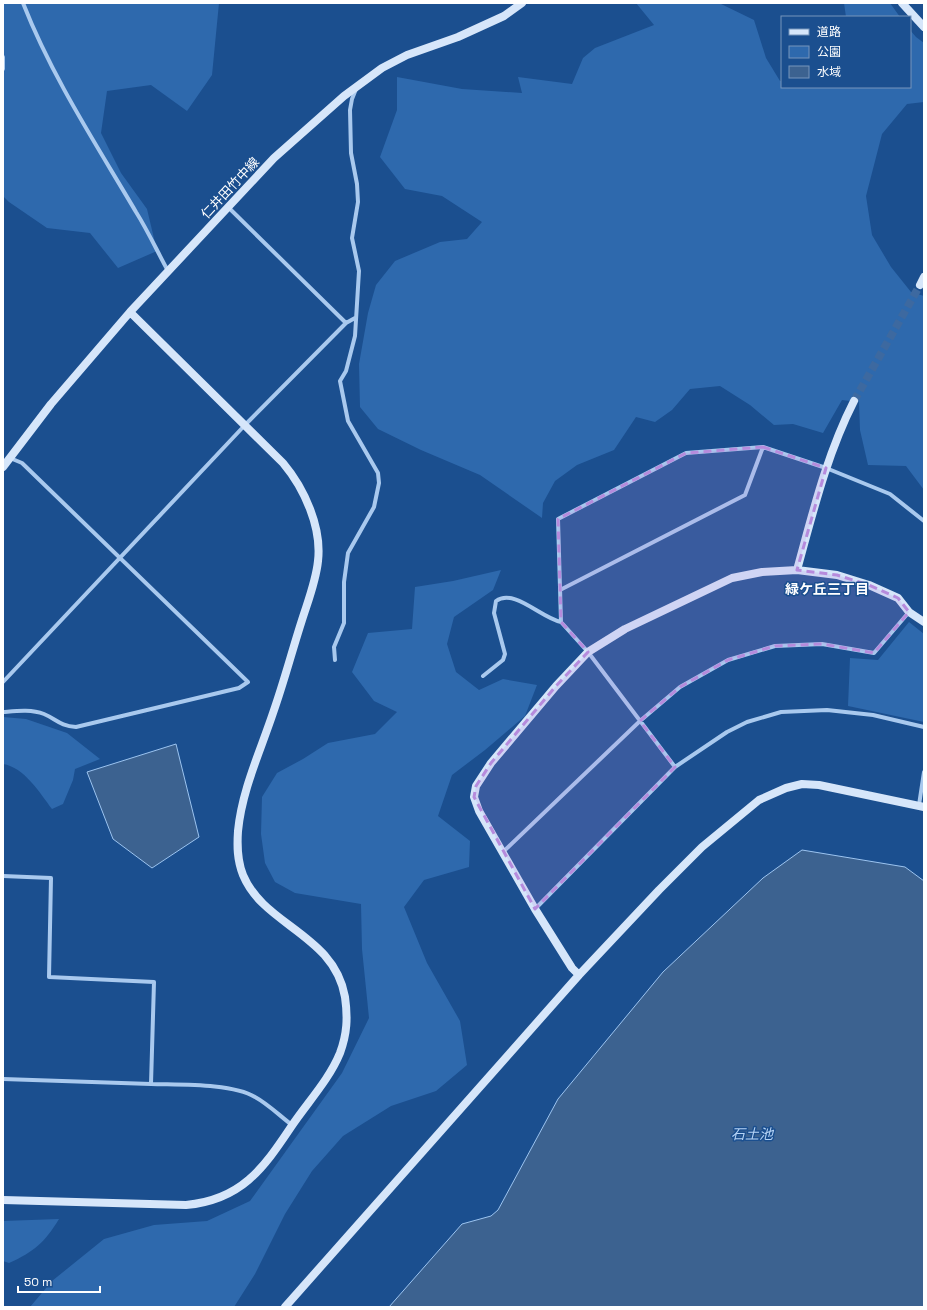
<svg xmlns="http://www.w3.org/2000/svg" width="927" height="1310" font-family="'Space Grotesk','Noto Sans JP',sans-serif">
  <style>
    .green { fill: #2e69ad }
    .water { fill: #3c6290; stroke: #9cc4f0 }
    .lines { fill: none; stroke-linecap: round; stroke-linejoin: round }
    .secondary-tunnel { stroke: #3d69a0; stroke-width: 8; stroke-dasharray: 8 4; stroke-linecap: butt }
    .street { stroke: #a9c9ee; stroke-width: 4 }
    .secondary { stroke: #d6e6fa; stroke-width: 8 }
    .marked { fill: #b68bdc; fill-opacity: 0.2; stroke: #b68bdc; stroke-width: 3; stroke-dasharray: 8 5; stroke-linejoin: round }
    .labels { text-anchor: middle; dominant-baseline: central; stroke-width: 3; stroke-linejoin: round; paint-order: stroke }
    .street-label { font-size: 13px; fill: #fff; stroke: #1b4f8f }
    .neighbourhood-label { font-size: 14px; font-weight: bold; fill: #fff; stroke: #1b4f8f }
    .water-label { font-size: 14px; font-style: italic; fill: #b5d3f5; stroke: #1b4f8f }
  </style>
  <rect width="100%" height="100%" fill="#1b4f8f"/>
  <path class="green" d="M3 3H219L212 75 187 111 151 85 107 91 101 133 121 173 147 209 157 251 118 268 90 233 47 228 9 202 3 196Z
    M636 3H719L754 20 766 58 780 81H782V87H910V30L916 37 924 43V102L907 104 882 134 866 196 872 235 891 267 911 292 924 296V490L906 466 868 465 860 430 859 402 842 400 823 433 793 424 774 425 750 405 720 386 690 389 672 410 655 422 636 417 614 450 577 465 555 481 543 503 542 518 480 475 421 450 378 429 360 407 359 364 368 313 376 285 395 261 440 242 467 239 482 222 442 196 405 189 380 157 397 110V77L462 89 522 93 518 77 572 84 583 58 595 48 654 25Z
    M844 3H890L900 17H846Z
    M501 570 493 590 454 617 447 644 456 672 479 690 503 679 537 685 525 716 485 750 452 775 438 816 470 841 469 867 424 880 404 907 427 963 460 1021 467 1065 436 1091 391 1106 343 1136 312 1171 285 1214 255 1274 234 1307H30L52 1281 104 1239 154 1225 207 1221 250 1201 342 1073 369 1018 362 949 361 904 295 893 275 882 265 863 261 834 262 797 277 773 303 759 328 743 375 734 397 712 374 701 352 672 368 633 412 629 415 587 453 581Z
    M909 622 924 634V722L848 706 850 658 878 660Z
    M3 717 26 719 67 733 100 759 75 769 73 780 63 804 52 809C40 793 24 767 3 764Z
    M59 1219C45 1242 34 1252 9 1263L3 1261V1221Z"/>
  <path class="water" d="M176 744 199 837 152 868 113 839 87 772Z
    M802 850 905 867 924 881V1307H389L462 1224 491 1216 498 1210 558 1099 663 972 763 878Z"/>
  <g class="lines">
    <path class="secondary-tunnel" d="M854 401 920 285"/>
    <path class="street" d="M23 3C52 77 96 144 136 212 148 231 157 251 168 271
      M3 57V69
      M229 208 346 323
      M560 590 745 495 763 447
      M335 660 334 647 344 623V582L348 553 374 507 379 483 378 473 348 421 340 381 346 371 355 336 359 271 352 238 358 202 357 184 351 153 350 110 352 99 356 89
      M483 676 503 660 505 654 494 613 496 601C514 588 541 618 561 622
      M3 682 245 425 346 323 355 318
      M3 712C16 711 31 709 44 714 56 719 60 726 76 727L239 688 248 682 22 463 10 458
      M675 767 588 652 561 622 558 519 686 453 763 447 826 468 890 494 924 521
      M919 805 924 772
      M502 853 640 721 680 687 728 660 775 646 822 644 874 653 909 612
      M3 876 51 878 49 977 154 982 151 1084 3 1079
      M535 909 675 767 727 732 747 722 781 712 827 710 873 715 924 727
      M151 1084C178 1085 232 1083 255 1097 268 1104 280 1116 292 1125"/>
    <path class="secondary" d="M902 3 924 27
      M920 285 924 277
      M3 467 51 404 130 312 274 158 344 96 382 68 407 55 458 37 504 16 522 3
      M797 570C813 512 827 454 854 401
      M579 975 572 968 535 909 479 811 474 797 476 786 491 763 556 686 588 652 625 629 732 578 762 572 797 570 837 575 869 585 898 598 909 612 924 622
      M3 1200 186 1205C241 1200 263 1169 291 1127 307 1103 329 1080 340 1053 347 1034 348 1018 345 997 334 934 264 926 243 875 237 860 237 846 238 831 242 790 260 752 273 713 284 682 292 651 302 620 308 601 316 581 318 561 322 527 304 488 283 463L130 312
      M285 1307 579 975 659 890 702 847 759 800 786 788 802 784 819 785 924 807"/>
  </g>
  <path class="marked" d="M763 447 826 468 797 570 837 575 869 585 898 598 909 612 874 653 822 644 775 646 728 660 680 687 640 721 675 767 535 909 474 797 476 786 491 763 556 686 588 652 561 622 558 519 686 453Z"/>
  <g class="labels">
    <g class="street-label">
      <text transform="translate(230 188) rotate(-47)">仁井田竹中線</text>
    </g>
    <g class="neighbourhood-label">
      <text x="827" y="589">緑ケ丘三丁目</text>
    </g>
    <g class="water-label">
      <text x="752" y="1134">石土池</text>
    </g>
  </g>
  <rect width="927" height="1310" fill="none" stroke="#ffffff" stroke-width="8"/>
  <rect x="781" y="16" width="130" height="72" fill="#1b4f8f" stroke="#7695bc"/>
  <rect x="789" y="29" width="20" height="6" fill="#d6e6fa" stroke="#7695bc"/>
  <text x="817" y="36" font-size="12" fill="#ffffff">道路</text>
  <rect x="789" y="46" width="20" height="12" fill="#2e69ad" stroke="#7695bc"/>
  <text x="817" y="56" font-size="12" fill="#ffffff">公園</text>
  <rect x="789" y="66" width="20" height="12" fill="#3c6290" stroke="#7695bc"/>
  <text x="817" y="76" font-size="12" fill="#ffffff">水域</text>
  <path d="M18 1286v6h82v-6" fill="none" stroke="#ffffff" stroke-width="2"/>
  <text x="24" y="1286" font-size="12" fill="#ffffff" stroke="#1b4f8f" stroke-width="3" paint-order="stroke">50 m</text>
</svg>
